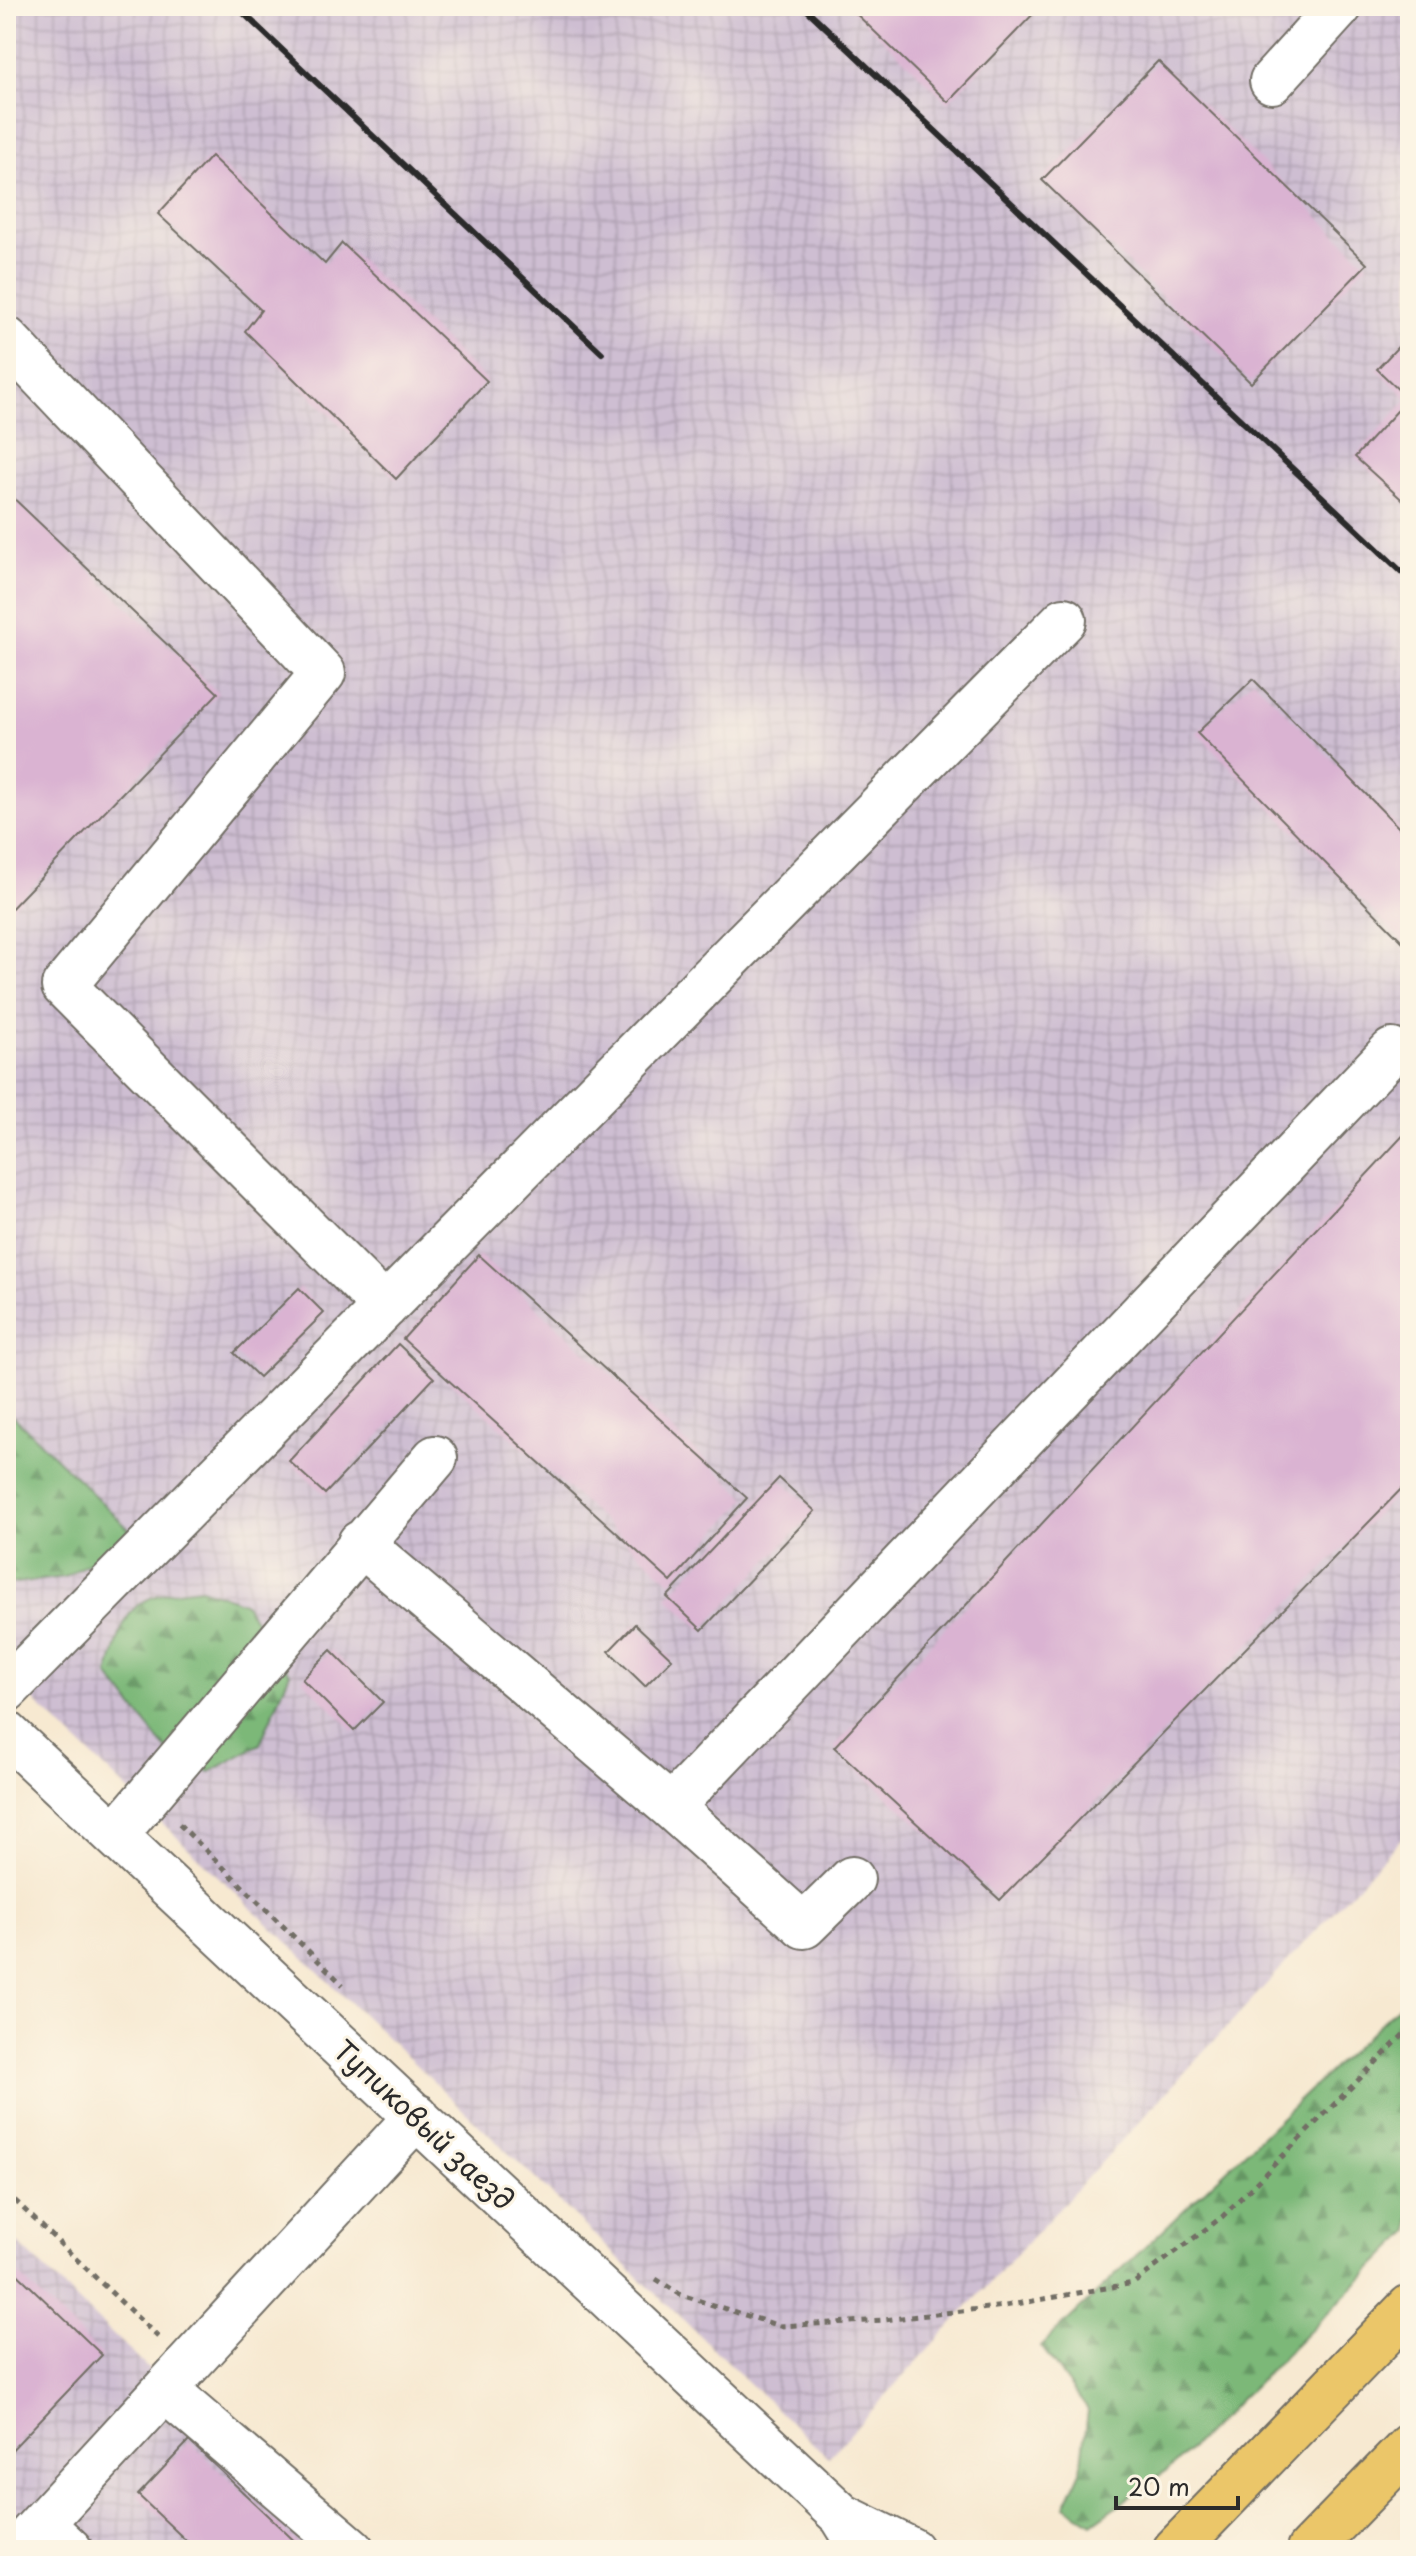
<svg xmlns="http://www.w3.org/2000/svg" width="1416" height="2556" font-family="'Playpen Sans',sans-serif">
  <style>
    .industrial { fill: url(#industrial-grid) }
    .forest { fill: url(#forest-firs); stroke: #537252; stroke-width: 2 }
    .building { fill: #dab3d2 }
    .lines { fill: none; stroke-linecap: round; stroke-linejoin: round }
    .minor-casing { stroke: #726e65; stroke-width: 48 }
    .highway-casing { stroke: #726e65; stroke-width: 48 }
    .path { stroke: #726e65; stroke-width: 5; stroke-dasharray: 6 6; stroke-linecap: butt }
    .minor { stroke: #fff; stroke-width: 44 }
    .highway { stroke: #ebc669; stroke-width: 44 }
    .rail { stroke: #2b2b2b; stroke-width: 6 }
    .labels { text-anchor: middle; dominant-baseline: central; stroke-width: 6; stroke-linejoin: round; paint-order: stroke }
    .street-label { font-size: 28px; fill: #2b2b2b; stroke: #fcf5e5 }
  </style>
  <defs>
    <pattern id="industrial-grid" width="8" height="8" patternUnits="userSpaceOnUse" patternTransform="scale(2)"><rect width="8" height="8" fill="#cebed2"/><path d="M0 4h8M4 0v8" fill="none" stroke="#b1a3b4"/></pattern>
    <pattern id="forest-firs" width="22" height="20" patternUnits="userSpaceOnUse" patternTransform="scale(2)"><rect width="22" height="20" fill="#7bb878"/><path d="M5 1l3.5 6h-7zM16 11l3.5 6h-7z" fill="#659663"/></pattern>
  </defs>
  <rect width="100%" height="100%" fill="#fcf5e5"/>
  <filter id="ink" filterUnits="userSpaceOnUse"><feTurbulence type="fractalNoise" baseFrequency=".0125" numOctaves="2"/><feDisplacementMap in="SourceGraphic" scale="16" xChannelSelector="R" yChannelSelector="G"/><feConvolveMatrix kernelMatrix="1 2 1 2 8 2 1 2 1" color-interpolation-filters="sRGB"/></filter>
  <filter id="wash" filterUnits="userSpaceOnUse"><feTurbulence type="fractalNoise" baseFrequency=".006" numOctaves="4" result="noise"/><feDisplacementMap in="SourceGraphic" scale="32" xChannelSelector="R" yChannelSelector="G"/><feGaussianBlur stdDeviation="1.8" result="paint"/><feColorMatrix in="noise" values="0 0 0 0 0 0 0 0 0 0 0 0 0 0 0 0 0 1.4 0 .05"/><feComposite in="paint" operator="in"/></filter>
  <g filter="url(#wash)">
    <rect width="100%" height="100%" fill="#f7e9d1"/>
    <path class="industrial" d="M6 6H1410V1829L828 2458 6 1674Z
      M6 2232 131 2352 332 2550H6Z"/>
    <path class="forest" d="M6 1409 135 1535 65 1577 6 1584Z
      M201 1588 244 1603 290 1673 260 1744 210 1772 166 1749 108 1675C127 1607 127 1596 201 1588Z
      M1410 1995V2231L1175 2464 1092 2524 1065 2506 1081 2471 1088 2410 1041 2346Z"/>
    <g id="blocks">
      <path class="building" d="M848 6H1041L948 102Z
        M1158 61 1367 264 1251 383 1042 180Z
        M211 156 325 264 342 243 487 381 396 479 245 331 261 310 158 214Z
        M1410 334V507L1355 457 1408 399 1377 369Z
        M6 491 218 693 6 914Z
        M1253 679 1410 839V949L1197 733Z
        M1410 1128V1480L1000 1900 834 1747Z
        M479 1255 747 1498 671 1582 403 1339Z
        M299 1288 324 1313 259 1377 234 1353Z
        M398 1344 434 1378 325 1494 289 1461Z
        M779 1478 815 1511 702 1630 667 1597Z
        M635 1624 672 1659 645 1686 609 1651Z
        M331 1650 383 1702 354 1731 302 1679Z
        M8 2265 102 2355 6 2456V2267Z
        M189 2441 304 2550H196L138 2495Z"/>
    </g>
  </g>
  <g filter="url(#ink)">
    <use href="#blocks" fill-opacity="0" stroke="#726e65" stroke-width="2"/>
    <g class="lines">
      <defs>
        <path id="minor" d="M1272 81 1340 6
          M6 339 323 673 64 986 385 1307
          M360 1543 671 1807 1392 1051
          M6 1690 1064 620
          M6 1733 842 2516 863 2550
          M671 1807 804 1926 852 1879
          M116 1834 435 1458
          M165 2390 352 2550
          M842 2516 911 2550
          M42 2524 70 2550
          M17 2550 417 2116"/>
        <path id="highway" d="M1175 2550 1410 2307
          M1309 2550 1410 2446"/>
      </defs>
      <use href="#minor" class="minor-casing"/>
      <use href="#highway" class="highway-casing"/>
      <path class="path" d="M179 1824 343 1985
        M6 2192 158 2337
        M656 2279 681 2295 780 2326 884 2320 1005 2306 1134 2283 1222 2217 1410 2028"/>
      <use href="#minor" class="minor"/>
      <use href="#highway" class="highway"/>
      <path class="rail" d="M236 6 602 353
        M803 6 1405 575"/>
    </g>
  </g>
  <g class="labels">
    <g class="street-label">
      <text transform="translate(425 2124) rotate(43)">Тупиковый заезд</text>
    </g>
  </g>
  <rect width="1416" height="2556" fill="none" stroke="#fcf5e5" stroke-width="32"/>
  <path d="M1116 2496v12h122v-12" fill="none" stroke="#2b2b2b" stroke-width="4"/>
  <text x="1128" y="2496" font-size="24" fill="#2b2b2b" stroke="#fcf5e5" stroke-width="6" paint-order="stroke">20 m</text>
</svg>
